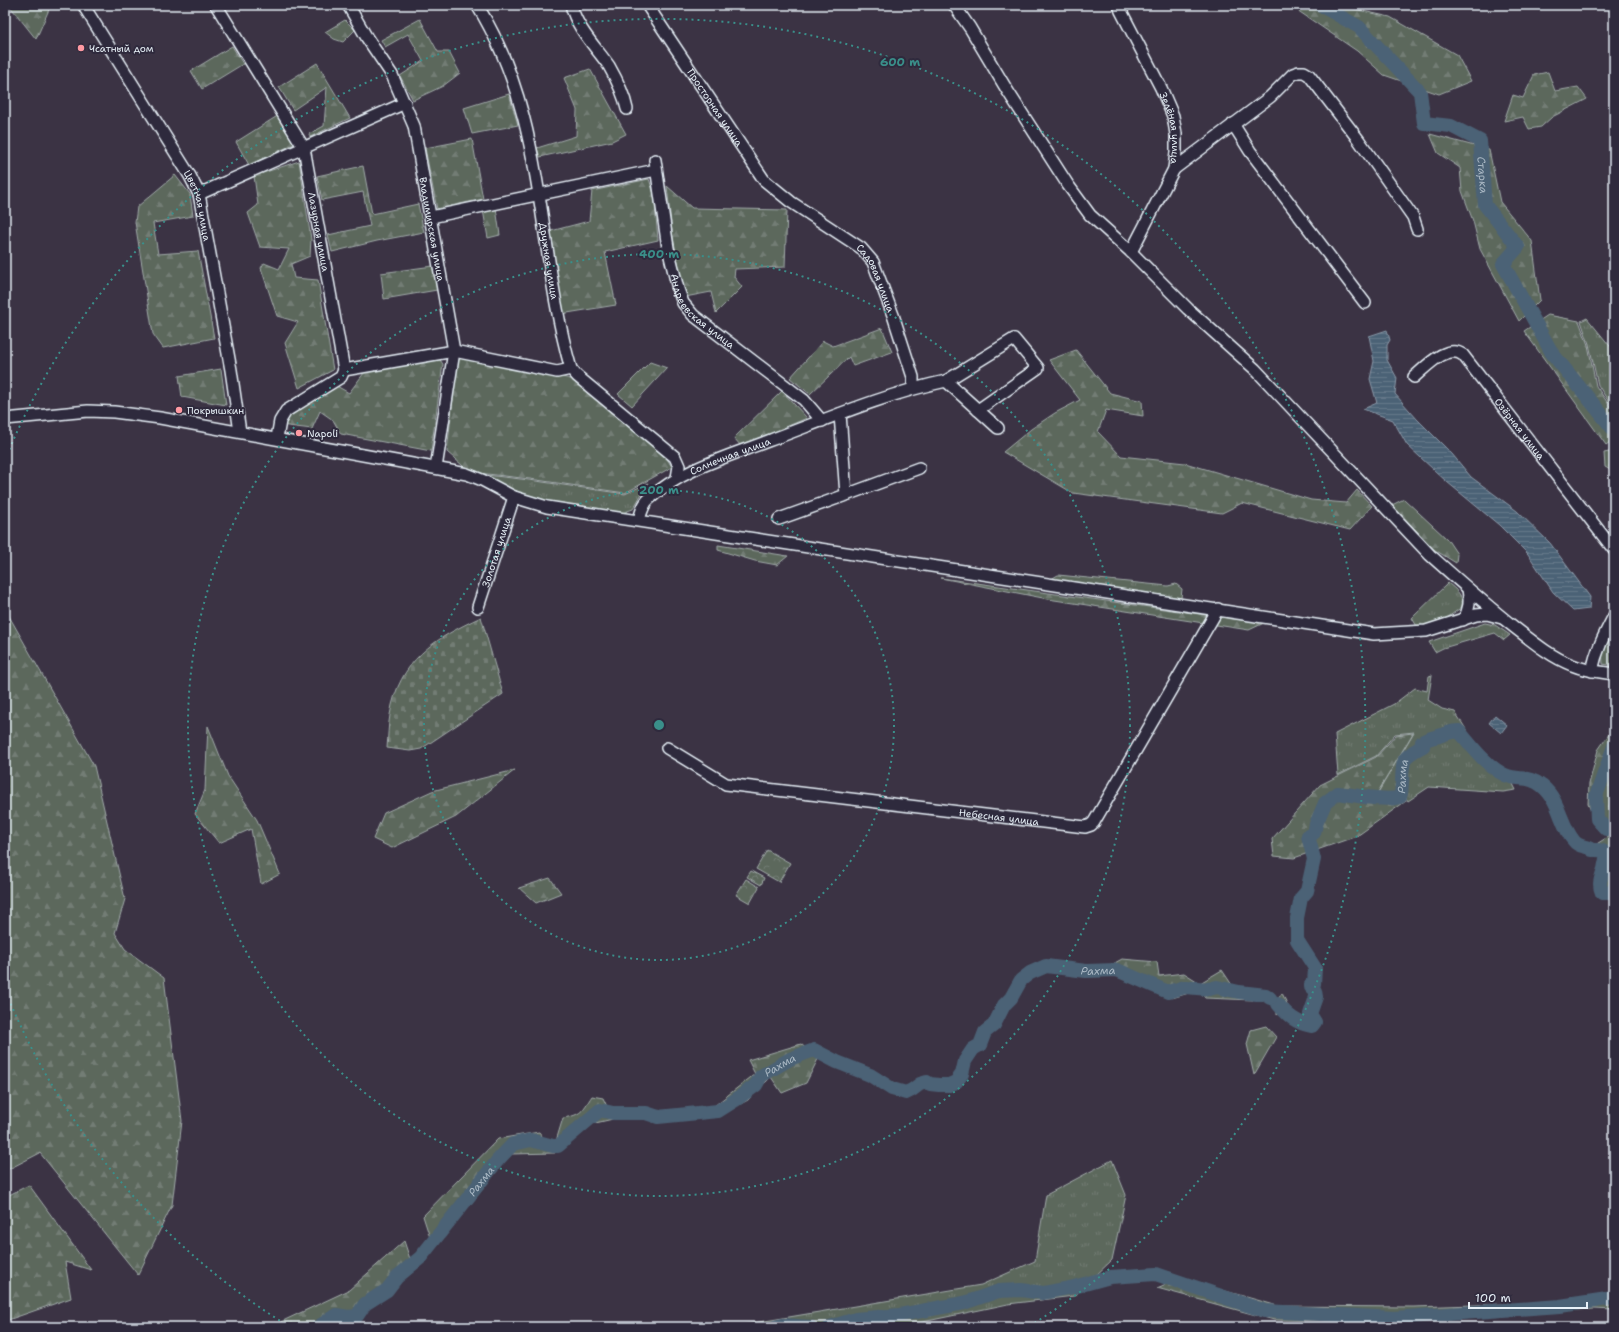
<svg xmlns="http://www.w3.org/2000/svg" width="1619" height="1332" font-family="'Shantell Sans',sans-serif">
  <style>
    .grass { fill: url(#grass-tufts); stroke: #a2acaa }
    .forest { fill: url(#forest-firs); stroke: #a2acaa }
    .cemetery { fill: url(#cemetery-stones); stroke: #a2acaa }
    .park { fill: url(#park-crowns); stroke: #a2acaa }
    .water { fill: url(#water-rules); stroke: #8a9baa }
    .lines { fill: none; stroke-linecap: round; stroke-linejoin: round }
    .river { stroke: #4c6276; stroke-width: 14 }
    .minor-casing { stroke: #e8f1f8; stroke-width: 14 }
    .minor { stroke: #2f2a3d; stroke-width: 11 }
    .ring { fill: none; stroke: #3a8f8a; stroke-width: 2; stroke-dasharray: 2 4 }
    .poi-dot { fill: #ff9aa2; stroke: #2f2a3d; stroke-width: 1.5 }
    .labels { text-anchor: middle; dominant-baseline: central; stroke-width: 4; stroke-linejoin: round; paint-order: stroke }
    .poi-label { font-size: 10px; fill: #e8f1f8; stroke: #2f2a3d; text-anchor: start }
    .street-label { font-size: 10px; fill: #e8f1f8; stroke: #2f2a3d }
    .water-label { font-size: 11px; font-style: italic; fill: #aab8c4; stroke: #2f2a3d }
    .centre { fill: #3a8f8a; stroke: #2f2a3d; stroke-width: 2 }
    .ring-label { font-size: 12px; text-anchor: middle; font-weight: bold; fill: #3a8f8a; stroke: #2f2a3d; stroke-width: 4; stroke-linejoin: round; paint-order: stroke }
  </style>
  <defs>
    <pattern id="grass-tufts" width="24" height="20" patternUnits="userSpaceOnUse"><rect width="24" height="20" fill="#5b675c"/><path d="M3 7l-1-3M5 7V3M7 7l1-3M15 17l-1-3M17 17v-4M19 17l1-3" fill="none" stroke="#737d74"/></pattern>
    <pattern id="forest-firs" width="22" height="20" patternUnits="userSpaceOnUse"><rect width="22" height="20" fill="#5b675c"/><path d="M5 1l3.5 6h-7zM16 11l3.5 6h-7z" fill="#737d74"/></pattern>
    <pattern id="cemetery-stones" width="16" height="16" patternUnits="userSpaceOnUse"><rect width="16" height="16" fill="#5b675c"/><path d="M2 7V4a2 2 0 0 1 4 0v3zM10 15v-3a2 2 0 0 1 4 0v3z" fill="#737d74"/></pattern>
    <pattern id="park-crowns" width="20" height="18" patternUnits="userSpaceOnUse"><rect width="20" height="18" fill="#5b675c"/><path d="M2 6a3 3 0 1 1 6 0M12 15a3 3 0 1 1 6 0" fill="none" stroke="#737d74"/></pattern>
    <pattern id="water-rules" width="6" height="5" patternUnits="userSpaceOnUse"><rect width="6" height="5" fill="#4c6276"/><path d="M0 2.5h6" fill="none" stroke="#66798a"/></pattern>
  </defs>
  <rect width="100%" height="100%" fill="#3b3344"/>
  <filter id="ink" filterUnits="userSpaceOnUse"><feTurbulence type="fractalNoise" baseFrequency=".025" numOctaves="2"/><feDisplacementMap in="SourceGraphic" scale="8" xChannelSelector="R" yChannelSelector="G"/><feConvolveMatrix kernelMatrix="1 2 1 2 8 2 1 2 1" color-interpolation-filters="sRGB"/></filter>
  <g filter="url(#ink)">
    <path class="grass" d="M1587 318 1614 351V410L1598 385 1589 344 1581 321Z
      M478 474 529 480 625 494 648 483 633 509 622 513 558 504 524 496Z
      M1058 575 1168 586 1176 584 1182 589 1181 598 1051 579Z
      M1448 583C1456 590 1464 595 1462 607L1444 620 1418 628 1412 618Z
      M1485 623 1495 625 1510 635 1504 640 1495 633 1443 648 1435 652 1429 642Z
      M1432 675 1428 700 1442 709 1455 712 1471 737 1469 748 1492 770 1511 780 1516 790 1503 792 1429 787 1408 801 1404 795 1387 802 1373 801 1414 732 1395 734 1376 756 1338 775 1335 734 1394 704 1415 688 1427 691 1429 676Z
      M1112 1160 1126 1195 1112 1260 1074 1296 1008 1304 899 1327H729L981 1285 1035 1261 1046 1195Z"/>
    <path class="forest" d="M9 5H51L36 39Z
      M1285 5H1341L1345 7 1390 17 1457 55 1471 81 1439 94 1384 75 1357 51 1291 6Z
      M420 19 438 52H449L460 73 443 86 413 100 400 76 423 61 408 34 385 47 381 40Z
      M345 20 355 30 343 42 334 39 325 32Z
      M232 46 243 64 202 89 191 71Z
      M317 63 350 118 310 137 309 134 324 126 327 87 293 110 279 87Z
      M590 69 626 134 612 141 540 157 537 148 576 136 577 110 564 78Z
      M1548 72 1555 91 1578 87 1587 99 1552 117 1541 127 1529 129 1523 117 1504 121 1513 95 1523 98 1534 75Z
      M509 94 518 125 472 134 464 108Z
      M279 115 294 144 249 165 236 142Z
      M1430 134 1489 150 1500 202 1532 241 1540 300 1519 321 1480 249 1473 221 1462 191 1460 168 1438 153Z
      M472 139 483 199 437 209 425 148Z
      M299 161 311 239 310 256 291 264 294 278 318 280 333 370 299 388 285 343 298 322 277 316 261 268 264 263 279 269 289 249 260 247 248 213 258 205 254 176Z
      M363 166 372 214 418 204 424 232 377 241 332 252 328 235 370 226 363 192 322 200 317 176Z
      M175 175 190 194 193 216 153 223 158 254 198 251 214 338 163 348 153 334 135 222 137 207Z
      M649 179 654 194 658 240 605 252 616 305 561 314 551 231 589 221 592 191Z
      M667 186 692 208 787 210 785 267 735 269 734 277 742 287 716 313 711 292 685 297 672 232Z
      M496 208 500 235 488 238 483 210Z
      M433 266 437 290 384 299 381 273Z
      M1548 315 1579 321 1588 345 1596 386 1614 412V439L1606 445 1524 331Z
      M882 328 892 352 853 366 849 357 810 394 790 378 823 341 833 346Z
      M1076 350 1110 393 1142 401 1143 416 1106 410 1098 432 1121 456 1185 463 1311 500 1346 503 1357 490 1372 506 1350 530 1242 503 1222 513 1073 493 1003 452 1031 429 1055 413 1080 400 1049 360Z
      M458 353 575 380 664 454 672 467 625 493 530 479 470 472 447 452Z
      M437 356 443 364 431 451 341 434 333 420 320 411 312 429 280 425 288 410 333 384 349 393 367 369Z
      M650 362 667 368 632 406 618 394Z
      M221 369 226 405 182 397 179 376Z
      M782 391 807 418 741 446 734 438Z
      M1614 451V472L1605 467 1604 453Z
      M1404 499 1447 539 1457 554 1456 563 1435 550 1392 505Z
      M718 545 788 556 777 565 755 561 718 550Z
      M941 578 1264 623 1249 630 1048 599Z
      M5 609 94 766 125 899 115 933 125 949 164 978 182 1121 172 1205 138 1275 40 1153 5 1171Z
      M1614 630V666L1603 664 1602 646Z
      M1614 721V826L1610 828 1597 825 1588 804 1589 784 1598 750 1612 730Z
      M208 726 228 776 257 820 280 874 261 884 251 829 219 843 195 814 205 790Z
      M1413 733 1372 802 1387 803 1404 796 1406 801 1357 836 1294 858 1274 856 1272 839 1320 785 1376 757 1396 735Z
      M515 770 456 817 392 848 373 839 384 813 432 791Z
      M1614 833V886L1610 890 1602 886 1608 852 1595 845Z
      M550 878 561 893 536 903 519 888Z
      M1122 959 1157 962 1159 976 1184 973 1200 983 1222 970 1232 985 1253 1000 1205 998 1199 990 1172 998 1141 976 1111 965Z
      M1282 993 1288 1006 1277 1015V1001Z
      M1266 1026 1276 1037 1254 1075 1247 1044 1251 1030Z
      M801 1044 818 1059 806 1083 782 1093 771 1077 748 1100 733 1108 714 1106 755 1074 748 1060Z
      M592 1096 603 1098 613 1119 591 1124 570 1141H556L563 1118C582 1115 582 1111 592 1096Z
      M539 1132 555 1153 511 1154 433 1247 423 1216 498 1139Z
      M29 1185 91 1270 65 1262 71 1298 5 1321V1197Z
      M404 1241 410 1259 347 1327H270L349 1290Z
      M1180 1278 1278 1306 1413 1307 1567 1302 1614 1291V1310L1593 1309 1392 1322 1274 1320 1157 1288Z"/>
    <path class="cemetery" d="M481 617 503 694 421 749 410 751 387 748C388 737 388 726 390 715 399 660 434 639 481 617Z"/>
    <path class="park" d="M767 850 790 863 779 882 756 869Z
      M751 871 764 878 761 885 747 877Z
      M746 879 759 887 750 903 736 895Z"/>
    <path class="water" d="M1387 330 1390 340 1387 345V360L1397 378 1395 394 1417 419 1452 454 1471 477 1517 511 1550 543 1590 597 1589 609 1573 611 1553 592 1528 554 1499 525 1447 482 1407 445 1393 420 1363 409 1377 403 1370 379 1374 361 1369 336Z
      M1495 715 1507 725 1501 733 1489 723Z"/>
    <g class="lines">
      <g class="river">
        <path id="s1" d="M1320 5 1359 27 1420 92 1424 123 1451 126 1480 141 1485 205 1518 247 1503 264 1552 353 1614 430"/>
        <path d="M1614 746 1596 796 1597 819 1606 829H1614"/>
        <path id="s2" d="M1278 1004C1288 1016 1296 1023 1312 1026L1315 1022 1310 1014 1316 997 1315 991 1311 987V984H1314L1315 968 1297 940V918L1301 898 1307 891 1314 859 1308 836 1314 833 1316 824 1325 803 1338 793C1353 795 1387 802 1400 797 1404 785 1400 771 1405 759 1408 754 1418 749 1423 746L1422 742C1428 738 1432 738 1439 736 1446 734 1450 731 1459 731 1472 746 1486 766 1505 775 1519 781 1529 775 1542 786 1560 800 1560 825 1574 841 1579 848 1587 845 1592 850 1599 850 1603 849 1607 856 1605 861 1605 865 1604 869 1601 878 1598 884 1602 893H1611L1614 889"/>
        <path id="s3" d="M318 1327 336 1315 348 1317 357 1316 365 1304 387 1290 397 1277 420 1258 498 1160 513 1144 531 1140 553 1146H558L600 1110 613 1113H646L658 1117 718 1111 737 1099 756 1085 761 1076 790 1059 814 1050 837 1062 870 1075 892 1089 906 1093 912 1090 920 1084 927 1082 930 1084 939 1085H949L956 1082 962 1074 965 1061 973 1049 980 1045 985 1032 994 1025 1004 1005 1011 998 1021 980 1030 973 1046 966 1086 971 1117 970 1168 992 1185 987 1209 989 1217 987 1239 992 1266 995 1270 998"/>
        <path d="M775 1327 783 1325 810 1327"/>
        <path d="M830 1327 856 1319 900 1315 964 1303 999 1291 1021 1290 1043 1293 1074 1287 1110 1277 1156 1274 1265 1311 1394 1318 1560 1306 1614 1298"/>
      </g>
      <defs>
        <g id="minor">
          <path id="s4" d="M86 5 85 8 190 176 199 194 231 370 240 432"/>
          <path id="s5" d="M216 5 304 148 344 370 454 351 557 372 571 369"/>
          <path id="s6" d="M348 5 367 38 392 75 414 126 454 351 436 468"/>
          <path id="s7" d="M477 5C547 117 536 247 571 369L577 376 675 457 679 466 677 478"/>
          <path d="M571 5C577 29 595 46 609 66 617 80 624 94 627 109"/>
          <path id="s8" d="M647 5 764 180 791 202 861 248 873 262 893 315 913 377V388"/>
          <path d="M954 5 970 28 1007 90 1068 185 1090 215 1131 252 1188 309 1255 369 1430 555C1457 579 1485 604 1514 627 1532 641 1551 657 1572 665 1586 671 1600 672 1614 674"/>
          <path id="s9" d="M1119 5 1121 11 1161 88 1173 116 1176 134V152L1174 169 1131 252"/>
          <path d="M1233 124 1250 151 1365 303"/>
          <path id="s10" d="M655 160 668 248 678 289 683 303 693 315 804 400 822 421"/>
          <path d="M1174 169 1270 97 1293 74 1299 72H1304L1309 75 1358 139 1413 217 1417 229"/>
          <path d="M199 194 405 103"/>
          <path d="M431 217 656 170"/>
          <path id="s11" d="M1414 377C1426 367 1447 343 1463 355L1614 550"/>
          <path d="M946 381 1014 339 1038 368 978 410"/>
          <path d="M5 419 88 411 114 412 160 418 467 474 482 480 514 497 547 507 1374 634 1426 631 1476 615 1487 614 1502 618"/>
          <path d="M277 438 280 421 286 411 341 377 344 370"/>
          <path d="M846 495 919 468"/>
          <path d="M779 519 846 495 840 414"/>
          <path id="s12" d="M639 520C641 513 643 504 649 499 682 469 727 457 768 441 827 419 885 394 946 381L998 428"/>
          <path id="s13" d="M478 607 514 497"/>
          <path d="M1463 620C1470 609 1470 601 1468 589"/>
          <path d="M1592 671C1596 651 1604 635 1614 616"/>
          <path id="s14" d="M667 748 726 784 1085 827 1091 825 1094 822 1218 609"/>
        </g>
      </defs>
      <use href="#minor" class="minor-casing"/>
      <use href="#minor" class="minor"/>
    </g>
  </g>
  <g class="ring">
    <circle cx="659" cy="725" r="235"/>
    <circle cx="659" cy="725" r="471"/>
    <path d="M290 1327A706 706 0 0 1 7 995M7 455A706 706 0 1 1 1028 1327"/>
  </g>
  <g class="poi-dot">
    <circle cx="81" cy="48" r="4"/>
    <circle cx="179" cy="410" r="4"/>
    <circle cx="299" cy="433" r="4"/>
  </g>
  <g class="labels">
    <g class="poi-label">
      <text x="89" y="48">Чсатный дом</text>
      <text x="187" y="410">Покрышкин</text>
      <text x="307" y="433">Napoli</text>
    </g>
    <g class="street-label">
      <text stroke="none"><textPath href="#s8" startOffset="123">Просторная улица</textPath></text>
      <text stroke="none"><textPath href="#s9" startOffset="135">Зелёная улица</textPath></text>
      <text stroke="none"><textPath href="#s4" startOffset="232">Цветная улица</textPath></text>
      <text stroke="none"><textPath href="#s6" startOffset="243">Владимирская улица</textPath></text>
      <text stroke="none"><textPath href="#s5" startOffset="253">Лазурная улица</textPath></text>
      <text stroke="none"><textPath href="#s7" startOffset="268">Дружная улица</textPath></text>
      <text stroke="none"><textPath href="#s8" startOffset="363">Садовая улица</textPath></text>
      <text stroke="none"><textPath href="#s10" startOffset="164">Андреевская улица</textPath></text>
      <text stroke="none"><textPath href="#s11" startOffset="151">Озёрная улица</textPath></text>
      <text stroke="none"><textPath href="#s12" startOffset="116">Солнечная улица</textPath></text>
      <text stroke="none"><textPath href="#s13" startOffset="58">Золотая улица</textPath></text>
      <text stroke="none"><textPath href="#s14" startOffset="344">Небесная улица</textPath></text>
    </g>
    <g class="water-label">
      <text stroke="none"><textPath href="#s1" startOffset="259">Старка</textPath></text>
      <text stroke="none"><textPath href="#s2" startOffset="388">Рахма</textPath></text>
      <text stroke="none"><textPath href="#s3" startOffset="975">Рахма</textPath></text>
      <text stroke="none"><textPath href="#s3" startOffset="576">Рахма</textPath></text>
      <text stroke="none"><textPath href="#s3" startOffset="228">Рахма</textPath></text>
    </g>
  </g>
  <circle cx="659" cy="725" r="6" class="centre"/>
  <g class="ring-label">
    <text x="900" y="66">600 m</text>
    <text x="659" y="258">400 m</text>
    <text x="659" y="494">200 m</text>
  </g>
  <rect width="1619" height="1332" fill="none" stroke="#2f2a3d" stroke-width="20"/>
  <rect x="10" y="10" width="1599" height="1312" fill="none" stroke="#e8f1f8" stroke-width="1.5" filter="url(#ink)"/>
  <path d="M1469 1302v6h118v-6" fill="none" stroke="#e8f1f8" stroke-width="2"/>
  <text x="1475" y="1302" font-size="12" fill="#e8f1f8" stroke="#2f2a3d" stroke-width="3" paint-order="stroke">100 m</text>
</svg>
